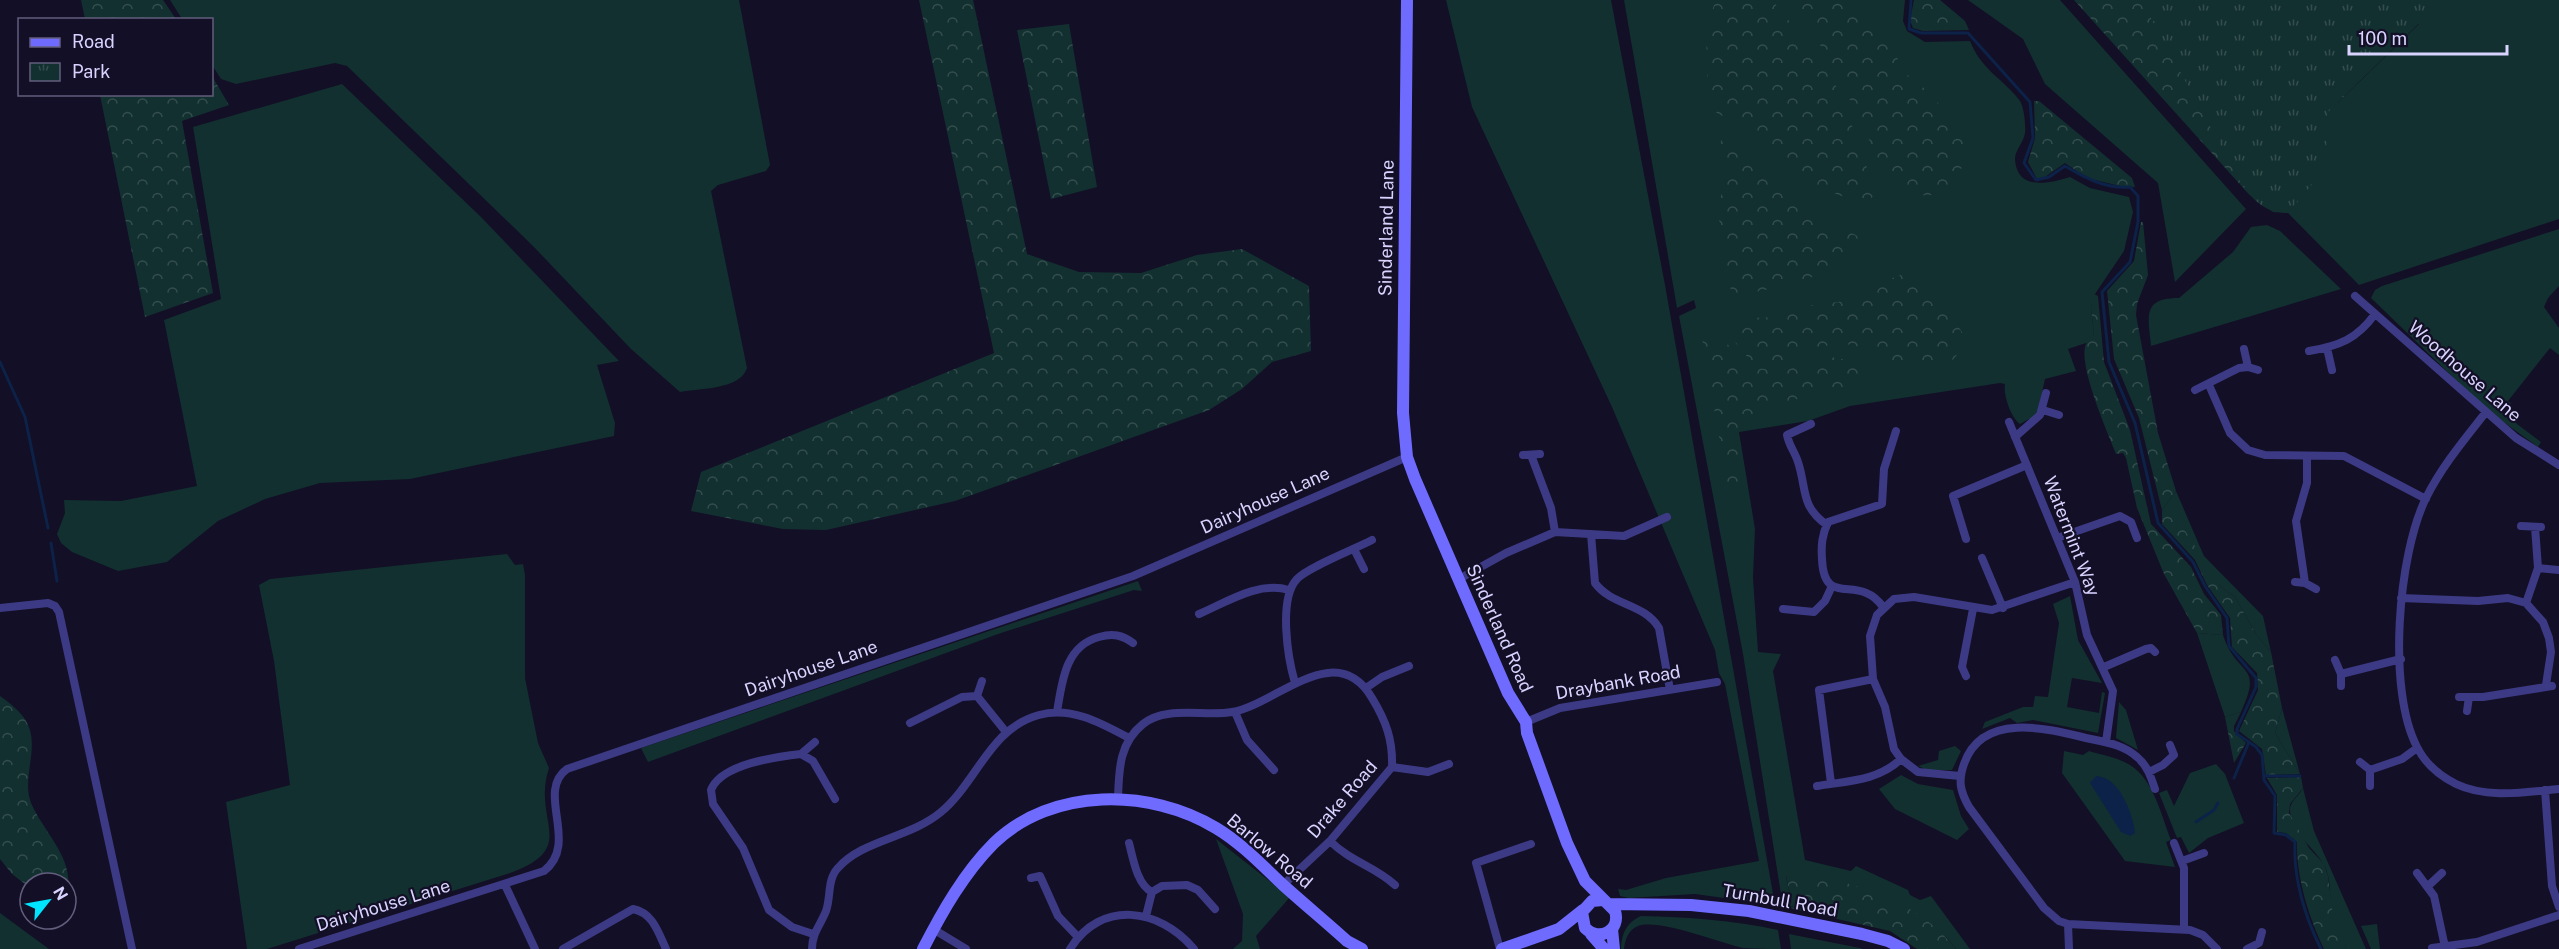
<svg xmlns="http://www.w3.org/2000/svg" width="2559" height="949" font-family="'Public Sans',sans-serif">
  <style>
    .green { fill: #12302f }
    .forest { fill: url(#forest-crowns) }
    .park { fill: url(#park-tufts) }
    .water { fill: #0c2248 }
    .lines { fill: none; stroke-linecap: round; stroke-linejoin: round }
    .stream { stroke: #0c2248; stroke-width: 3 }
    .street { stroke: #3d3a85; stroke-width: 8 }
    .secondary { stroke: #6f6bff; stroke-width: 12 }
    .labels { text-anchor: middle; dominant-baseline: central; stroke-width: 4.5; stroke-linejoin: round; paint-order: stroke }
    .street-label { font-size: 18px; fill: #d9d4ff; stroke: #130f26 }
  </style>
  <defs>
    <pattern id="forest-crowns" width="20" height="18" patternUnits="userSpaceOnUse" patternTransform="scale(1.5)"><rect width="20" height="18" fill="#12302f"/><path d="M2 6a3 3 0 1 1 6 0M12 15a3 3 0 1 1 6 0" fill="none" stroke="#344d4e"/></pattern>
    <pattern id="park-tufts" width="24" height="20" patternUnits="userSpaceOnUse" patternTransform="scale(1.5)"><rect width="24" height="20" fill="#12302f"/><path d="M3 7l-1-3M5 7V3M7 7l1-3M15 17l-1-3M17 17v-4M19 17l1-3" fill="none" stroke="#344d4e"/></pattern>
  </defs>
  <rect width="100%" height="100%" fill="#130f26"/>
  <path class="green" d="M170 0H739L770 165 766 171 718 185 711 191 747 368C740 390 700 388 680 392L631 349 533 246 347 66 335 63 236 84 221 79 212 65V20L182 19Z
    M1446 0H1611L1665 285 1775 905 1695 894 1629 898 1620 896 1618 889 1626 890 1666 878 1759 861 1725 684 1719 673 1715 650 1612 407 1472 107Z
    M1624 0H1905L1903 21 1907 31 1925 42 1970 41C1982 71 2003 78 2020 101 2024 107 2026 126 2025 133 2024 142 2015 150 2015 159 2017 192 2050 183 2070 177L2090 188 2129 197 2133 212 2124 251 2095 294 2091 308 2094 334 2089 342 2068 349 2076 371 2045 379 2038 411 2030 421 2029 419 2020 424C2011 418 2003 395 2005 384L2000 383 1850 406 1808 421 1739 432 1755 529 1753 578 1758 652 1781 654 1773 671 1805 860 1851 871 1856 866 1908 890 1910 895 1920 900 1931 896 1970 949H1956L1946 937 1786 876 1793 909 1783 907 1743 654 1679 316 1696 308 1694 300 1677 308Z
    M1968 0H2060L2246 209 2175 282 2158 183 2045 84 2023 39Z
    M2416 0H2559V219L2359 285 2288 213 2273 212 2262 205 2328 112 2419 24Z
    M342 84 481 217 619 361 597 365 615 423 614 436 410 479 320 483 265 499 218 521 167 562 118 571 72 552 61 543 57 534 65 513 64 500 121 501 197 486 164 320 221 299 193 127Z
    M2267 225 2280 231 2341 289 2151 346C2148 316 2142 298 2179 298L2233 252 2251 227Z
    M2559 229V286L2548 298 2544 307 2559 328V355L2550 348 2508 401 2511 403 2508 412 2517 424 2541 442 2538 447 2487 410 2371 298 2375 290 2382 286Z
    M2176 491 2204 556 2263 616 2271 652 2257 636 2235 597 2221 587 2162 510Z
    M507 554 515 565 523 564 525 575V678L538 743 549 768C531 822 582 848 507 874L267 949H247L226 802 290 785 274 661 259 585 270 579Z
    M1138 581 1142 591 1134 590 998 634 648 762 641 748Z
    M2070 596 2078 640 2102 683 2072 678 2067 707 2099 713 2102 692 2105 693 2098 733 2033 720 2017 723 2010 718 1982 729 1985 722 2023 707H2033L2035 696 2048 697 2059 623 2053 604Z
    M2197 633 2223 635C2237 678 2264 662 2241 712L2225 717Z
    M2119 702 2126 710 2138 750 2116 738Z
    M2282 708 2300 774 2275 733Z
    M1955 746 1961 751 1952 770H1927L1918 766 1938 760 1939 751Z
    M2064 751 2083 755 2089 751C2102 755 2119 758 2130 765 2154 780 2161 815 2171 840L2166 842 2175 867 2125 861 2062 773Z
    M2216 764 2225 774 2244 823 2208 838 2189 853 2181 837 2177 838 2159 793 2167 790 2174 806 2190 773Z
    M1901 775 1918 784 1953 790 1961 816 1969 829 1957 840 1895 809 1879 789Z
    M2303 788 2314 831 2366 949H2346C2341 939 2335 926 2332 915 2329 899 2332 879 2324 865 2314 847 2291 833 2290 811 2289 802 2299 796 2303 788Z
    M1216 839 1290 897 1256 936 1260 949H1233L1242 941 1243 914Z
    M0 913 49 949H0Z
    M1641 916C1688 917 1732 920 1778 930L1781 949C1769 949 1755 949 1743 948 1721 943 1658 918 1638 926 1628 930 1625 940 1624 949H1621C1622 933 1626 923 1641 916Z
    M2377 924 2380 949H2371L2361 926Z
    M1789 934 1860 948 1863 949H1791Z"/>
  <path class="forest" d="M81 0H163L176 19H85Z
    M919 0H973L1027 254 1079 272 1141 273 1197 255 1242 249 1309 286 1311 351 1272 362 1242 389 1209 410 955 501 826 530 783 529 691 511 701 472 994 353Z
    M1716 0H1772L1807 43 1840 92 1876 193 1870 200 1841 196 1792 177 1735 119 1719 115 1709 105C1707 71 1702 32 1716 0Z
    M1795 0H1842L1880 25 1905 73 1929 92 1951 119 1963 141 1964 161 1957 180 1931 195 1907 196 1888 179 1844 88Z
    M1914 0H1940L1965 21 1969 30 1923 31 1913 28 1910 20Z
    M2074 0H2416C2366 64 2314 146 2245 190Z
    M1069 24 1097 187 1051 199 1017 30Z
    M212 76 229 105 182 121 213 293 145 317 100 95 212 94Z
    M2034 101H2039L2132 178 2135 187 2120 186 2087 178 2065 163 2042 179H2037L2028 162 2035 138Z
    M1722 136 1763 178 1828 223 1856 235 1865 245C1836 278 1777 287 1736 296L1731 291 1719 219 1724 160 1720 145Z
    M2141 222H2143L2148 275 2137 304 2136 315 2158 433 2176 491 2162 510 2177 518 2221 587 2235 597 2257 636 2271 652 2282 708 2275 733 2300 774 2266 775 2262 749 2239 731 2258 690 2257 673 2232 647 2230 618 2207 585 2195 560 2162 524V510L2139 418 2114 359 2107 291 2134 261Z
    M1906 273C1935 282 1950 313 1965 337 1961 354 1946 374 1926 369 1922 368 1918 364 1914 362 1906 360 1898 364 1891 363 1887 362 1883 357 1880 355 1871 350 1855 345 1844 344 1803 340 1772 400 1734 340L1737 323 1745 318 1781 317 1799 307 1845 301 1882 282Z
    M2094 294 2098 296 2104 362 2130 430 2151 524 2191 567 2204 594 2221 615 2223 635 2197 633 2164 574 2137 508 2126 458 2123 453 2116 454C2108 433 2077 364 2086 344 2086 343 2092 337 2094 334L2091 308Z
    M1708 335 1721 336 1742 362 1757 368 1784 371 1826 356 1862 363 1864 368 1855 384 1844 389 1809 395 1741 418C1728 447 1754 473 1730 501L1702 338Z
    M0 696C9 702 21 712 26 721 41 746 21 777 31 803 45 835 78 861 66 899V883H30V888L12 874 0 859Z
    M2241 712 2234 726V731L2246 743 2234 763 2225 717Z
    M2301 777 2303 788 2290 804 2289 813 2309 848 2324 864 2328 876 2333 916 2346 949H2324C2309 918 2296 877 2297 842L2286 833 2277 832V795L2267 778Z
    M1804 874C1861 884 1919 902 1956 949H1917L1890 931 1793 909 1786 875Z"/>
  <path class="park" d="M2141 0H2443L2328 112 2325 169 2288 213C2267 212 2259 205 2245 190Z"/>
  <path class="water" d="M2096 776C2119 776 2133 814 2135 833L2130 836 2121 832 2090 783Z"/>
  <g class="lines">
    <path class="stream" d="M1911 0 1909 29 1921 33H1968L2030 102 2033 138 2024 163 2036 180 2049 177 2065 166C2085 178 2106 189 2130 187L2138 196V222L2130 262 2102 292 2109 362 2135 423 2158 523 2193 562 2205 586 2227 618 2229 646 2256 678V687L2237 729V734L2256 747 2262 755 2264 780 2275 796 2274 833 2286 835 2295 842C2293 878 2305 917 2321 949
      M0 362 25 417 48 528
      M51 543 57 581
      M2264 776H2300
      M2234 778 2249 742
      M2196 822 2214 810 2218 803"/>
    <path class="street" d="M2355 296 2516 438 2559 465
      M2327 348 2332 370
      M2244 349 2248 367
      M2309 351C2339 346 2357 339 2375 314
      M2209 385 2230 433 2248 450 2265 455 2344 456 2426 499
      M2195 390 2239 368 2248 367 2258 370
      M2043 410 2059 415
      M2486 412C2464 440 2442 466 2426 498 2398 555 2387 690 2417 747 2425 763 2440 776 2456 784 2487 799 2526 792 2559 789
      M2009 422 2075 582 2087 635 2113 691 2106 742
      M1811 424 1787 435C1789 446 1795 452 1798 462 1807 489 1800 506 1827 525
      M2015 437 2040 415 2046 393
      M1523 455 1540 454
      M1531 455 1551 508 1555 532
      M2521 526 2541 527
      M1591 534 1595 583C1612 606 1644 603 1659 628L1670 690
      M2057 538 2120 516 2131 522 2137 538
      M1966 539 1953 496 2027 465
      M1354 549 1364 569
      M1982 558 2003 608
      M2538 568 2559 570
      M1459 579 1506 553 1555 532 1624 536 1667 517
      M2295 582 2305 583 2316 589
      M2305 583 2296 521 2307 483V456
      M2401 598 2478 601 2508 598 2526 603 2543 622 2549 638 2551 652 2546 685
      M2526 603 2538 568 2535 527
      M1883 607C1859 572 1824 610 1822 559 1821 545 1822 535 1828 522L1882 504 1884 469 1896 431
      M0 608 48 603 55 606 59 612 132 949
      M1783 609 1814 612 1825 601 1832 586
      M1199 614C1227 602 1258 581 1289 590
      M2335 660 2341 674V686
      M2104 667 2146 649 2151 648 2155 652
      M2341 674 2401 659
      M1966 676 1962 667 1973 609
      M1295 683C1288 659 1278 599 1297 579 1308 567 1355 549 1372 540
      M1366 688 1382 677 1409 666
      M977 696 982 681
      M2459 697H2483L2552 686
      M2467 711 2469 697
      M1057 712C1062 682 1065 646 1099 637 1113 633 1122 635 1133 643
      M1235 712 1247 740 1274 770
      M1526 722 1560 708 1717 682
      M910 723 962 697 977 696 1006 732
      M801 754 815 742
      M2360 762 2370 770V786
      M1392 767 1428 772 1449 764
      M2370 770 2402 759 2417 748
      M2149 772 2163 765 2174 755 2170 745
      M1960 776 1918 772 1901 759 1894 749 1885 707 1873 679 1870 636 1877 615 1894 599 1914 597 1992 610 2075 582
      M1831 783 1819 690 1873 679
      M1817 786C1847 781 1878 781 1901 759
      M2155 789C2151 777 2147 765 2137 757 2123 744 2104 742 2086 738 2046 728 1982 712 1964 764 1958 781 1960 791 1969 807L2044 908 2059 921 2068 924 2190 930 2203 935 2217 949
      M2545 790 2552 886 2559 907
      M1118 798C1119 770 1119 743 1143 724 1166 705 1205 717 1232 712 1277 704 1336 637 1372 698 1386 721 1393 740 1392 767L1330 841 1283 885
      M1330 841C1351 862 1374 866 1395 885
      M1129 843C1133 858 1137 885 1152 892
      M2174 843 2184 868V929
      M2182 861 2204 853
      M2417 873 2434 896 2445 947
      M1031 878 1040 876 1058 916 1078 937
      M505 885 535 949
      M2428 886 2442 873
      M1146 916 1152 892 1162 886 1187 885 1198 890 1215 909
      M2068 924 2069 949
      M933 929 966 949
      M813 934 792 927 769 910 743 848 713 804 711 790C721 764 775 757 801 754L813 761 835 799
      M2432 948 2477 942 2559 915
      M299 949 544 871C580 843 535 792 567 769L1133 576 1407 457
      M563 949 633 909C653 913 658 932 666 949
      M812 949C812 933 820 926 826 911 831 898 827 879 838 868 862 840 910 838 941 812 977 782 990 728 1039 715 1071 706 1101 723 1129 738
      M1070 949C1101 899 1160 908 1194 949
      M1500 949 1476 863 1531 844
      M2247 949 2259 943 2262 932"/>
    <path class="secondary" d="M1407 0 1403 413 1407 457 1415 479 1508 693 1526 722 1527 733 1567 843 1585 881 1615 911C1621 931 1599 942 1585 928L1582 912 1592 901 1603 900
      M1610 904 1691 905 1749 911 1862 934 1888 941 1904 949
      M1612 929 1614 949
      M1591 934 1604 949
      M923 949C942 912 964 873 994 843 1052 787 1150 788 1216 828 1241 843 1261 864 1282 884 1303 903 1326 922 1347 941L1362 949
      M1502 949 1559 929 1583 910"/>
  </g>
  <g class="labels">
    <g class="street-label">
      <text transform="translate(1386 228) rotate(-89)">Sinderland Lane</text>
      <text transform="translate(2465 371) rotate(41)">Woodhouse Lane</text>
      <text transform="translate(1265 500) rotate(-24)">Dairyhouse Lane</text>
      <text transform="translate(2072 536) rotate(69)">Watermint Way</text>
      <text transform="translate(1500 628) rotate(66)">Sinderland Road</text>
      <text transform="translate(811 668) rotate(-19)">Dairyhouse Lane</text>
      <text transform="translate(1618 682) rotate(-10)">Draybank Road</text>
      <text transform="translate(1342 799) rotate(-49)">Drake Road</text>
      <text transform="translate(1270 851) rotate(40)">Barlow Road</text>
      <text transform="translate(1780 900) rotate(10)">Turnbull Road</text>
      <text transform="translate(383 905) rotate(-17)">Dairyhouse Lane</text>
    </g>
  </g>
  <rect x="18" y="18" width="195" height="78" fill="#130f26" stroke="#625e7d" stroke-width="1.5"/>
  <rect x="30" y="38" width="30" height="9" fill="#6f6bff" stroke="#625e7d" stroke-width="1.5"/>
  <text x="72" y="48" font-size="18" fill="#d9d4ff">Road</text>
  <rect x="30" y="63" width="30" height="18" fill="url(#park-tufts)" stroke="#625e7d" stroke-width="1.5"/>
  <text x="72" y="78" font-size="18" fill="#d9d4ff">Park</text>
  <g transform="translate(48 901) rotate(59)"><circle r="28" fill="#130f26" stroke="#625e7d" stroke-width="1.5"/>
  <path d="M0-4.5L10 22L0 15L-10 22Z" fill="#00e5ff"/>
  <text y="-9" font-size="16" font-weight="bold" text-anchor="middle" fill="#d9d4ff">N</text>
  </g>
  <path d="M2349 45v9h158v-9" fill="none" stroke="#d9d4ff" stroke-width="3"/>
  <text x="2358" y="45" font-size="18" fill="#d9d4ff" stroke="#130f26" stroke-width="4.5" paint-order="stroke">100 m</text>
</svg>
